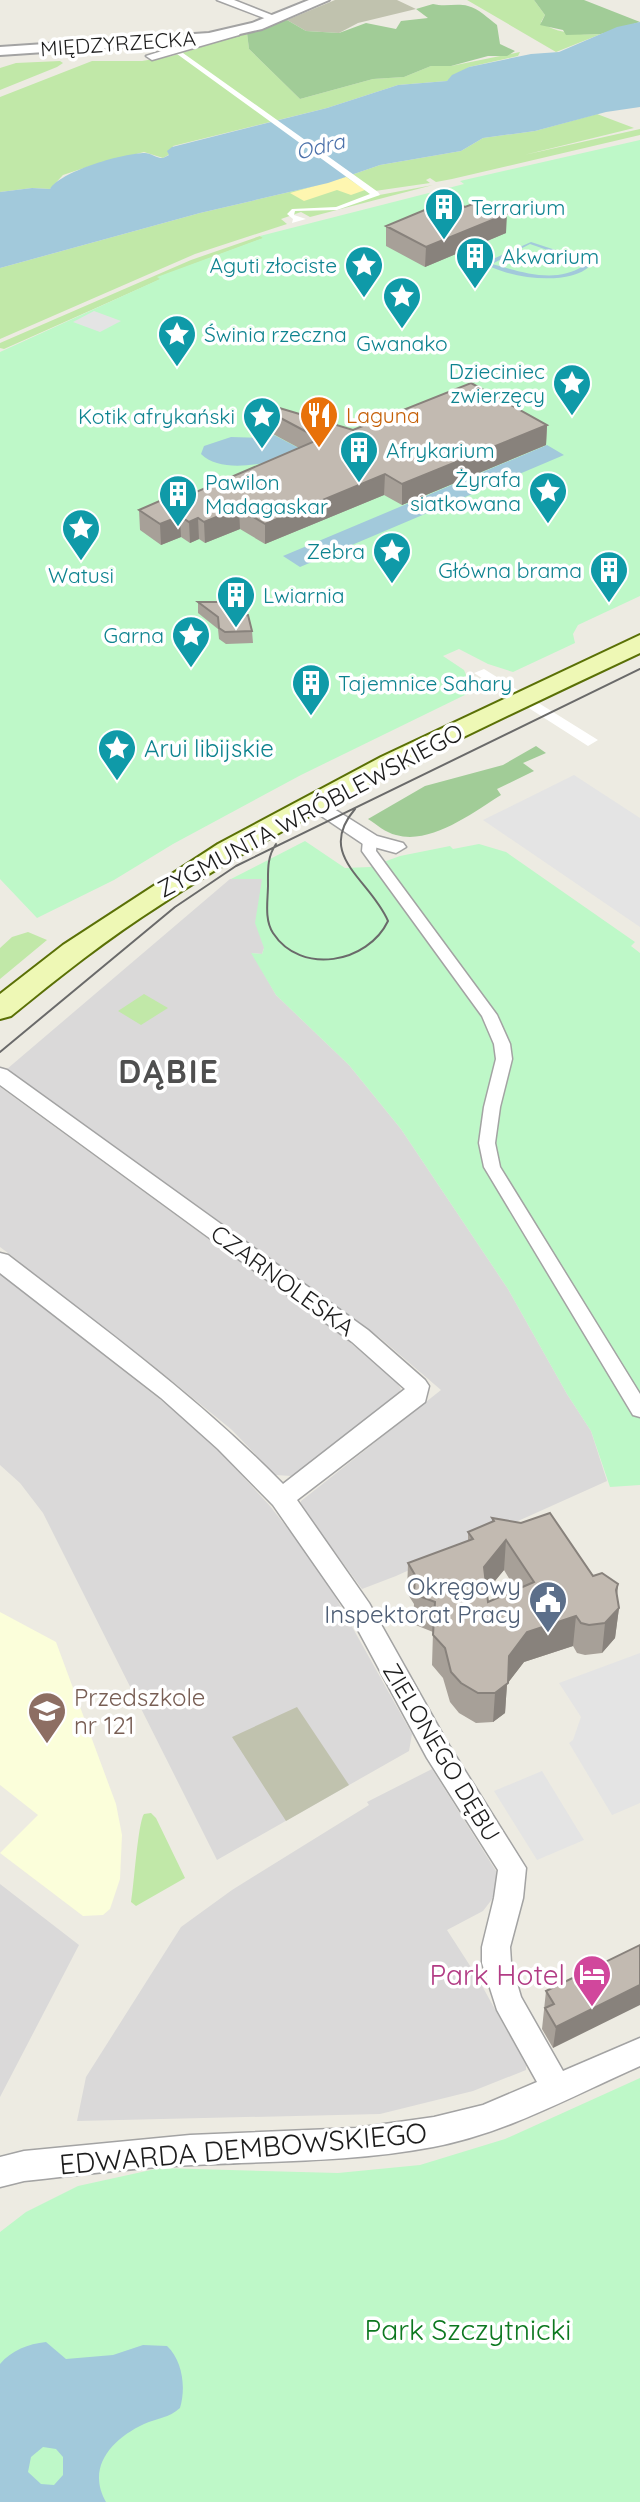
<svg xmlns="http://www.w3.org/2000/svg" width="640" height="2502" font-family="Quicksand,sans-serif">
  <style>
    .residential { fill: #dad9d9 }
    .education { fill: #fbfeda }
    .construction { fill: #c0c2ae }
    .grass { fill: #c1e8a8 }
    .forest { fill: #a1cc97 }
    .sand { fill: #fef6b0 }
    .park { fill: #bef8c8 }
    .parking { fill: #e4e4e4 }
    .water { fill: #a2c9db; fill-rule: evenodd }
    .pier { fill: #fff }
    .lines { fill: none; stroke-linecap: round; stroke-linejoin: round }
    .pedestrian-casing { stroke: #a3a3a3; stroke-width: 3 }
    .minor-casing { stroke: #a3a3a3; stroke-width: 3 }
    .tertiary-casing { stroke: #a3a3a3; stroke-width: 4 }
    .secondary-casing { stroke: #5a7006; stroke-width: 4 }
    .pedestrian { fill: #fff; fill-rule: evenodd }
    .minor { fill: #fff; fill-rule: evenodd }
    .tertiary { fill: #fff; fill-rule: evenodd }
    .secondary { fill: #eef8b5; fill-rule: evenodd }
    .tram { stroke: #6a6a6a; stroke-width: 2 }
    .wall { fill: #a7a098; fill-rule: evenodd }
    .shaded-wall { fill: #88827c }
    .building { fill: #c2bab1; stroke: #88827c; stroke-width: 2; fill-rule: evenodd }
    .labels { text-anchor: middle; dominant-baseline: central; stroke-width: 7; stroke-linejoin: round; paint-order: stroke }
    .far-street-label { font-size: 21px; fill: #1c1c1c; stroke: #fff }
    .far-water-label { font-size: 21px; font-style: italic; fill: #4b71aa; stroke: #fff }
    .far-culture-label { font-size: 21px; fill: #0d838f; stroke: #fff; text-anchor: start }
    .far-food-label { font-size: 21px; fill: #c56008; stroke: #fff; text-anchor: start }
    .culture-label { font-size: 24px; fill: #0d838f; stroke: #fff; text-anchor: start }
    .street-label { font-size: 24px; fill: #1c1c1c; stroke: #fff }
    .service-label { font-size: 24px; fill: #4e5e75; stroke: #fff; text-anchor: end }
    .education-label { font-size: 24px; fill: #785e54; stroke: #fff; text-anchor: start }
    .near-hotel-label { font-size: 28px; fill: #b23c85; stroke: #fff; text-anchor: end }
    .near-street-label { font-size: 28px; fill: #1c1c1c; stroke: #fff }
    .near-park-label { font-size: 28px; fill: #0d7820; stroke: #fff }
    .district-label { font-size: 32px; font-weight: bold; letter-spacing: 2px; fill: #4f4f4f; stroke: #fff }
  </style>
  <rect width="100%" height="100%" fill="#edebe2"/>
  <path class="residential" d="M262 878 264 948 262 954 252 953 276 995 349 1065 401 1129 508 1289 567 1394 591 1431 607 1481 396 1576 362 1589 300 1505 301 1501 441 1390 379 1337 7 1069 230 879Z
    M0 1087 347 1340 396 1381 401 1389 395 1399 292 1476 275 1475 232 1430 145 1359 17 1265 20 1262 0 1247Z
    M0 1274 171 1408 221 1453 270 1506 306 1552 336 1598 412 1734 409 1751 217 1860 43 1513 20 1483 0 1465Z
    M432 1769 496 1871 497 1880 493 1898 483 1911 447 1930 476 1975 526 2065V2070L473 2091 380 2114 77 2121 86 2077 181 1927 232 1890 369 1805 367 1802Z
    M0 1884 79 1945 0 2097Z"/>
  <path class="education" d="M0 1612 56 1642 116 1804 122 1835 120 1879 110 1909 103 1915 83 1916 0 1853 38 1815 0 1785Z"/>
  <path class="construction" d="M335 0H397L416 9 358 23 339 33 306 31 287 20Z
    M297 1707 349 1785 286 1821 232 1737Z"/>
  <path class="grass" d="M467 0H534L545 15 541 22C555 34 583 35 601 34L556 52Z
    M247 33 249 49 300 99 373 79 404 77 431 66H451L520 52 518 56 469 67 447 81 398 85 327 108 173 146 170 154 163 158 144 152 87 167 63 175 50 189 32 188 0 192V97L92 61H142L172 56Z
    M60 61 63 63 57 67 0 90V68L16 63Z
    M597 114 634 128 524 155 640 129V135L452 179 436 182 430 178 426 180 430 183 368 192 374 196 433 185 310 217 301 212 281 219 287 224 195 254 0 339V268L200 213 328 183 380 165 461 151 483 138 535 131Z
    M260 236 264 238 159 277 161 279 4 349 0 348V343L191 260Z
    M28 932 47 940 0 979V948L12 937Z
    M144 994 168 1008 141 1025 118 1011Z
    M151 1813 156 1818 185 1878 136 1906 131 1902C134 1885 138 1822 144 1814Z"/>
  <path class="forest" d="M534 0H584L640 22 601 34 566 35 563 30 540 25 545 15Z
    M433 4C445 7 457 3 468 6 478 8 489 19 497 25L500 44 515 51 507 56H488L451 66H431L404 77 373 79 300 99 249 49 247 33 287 20 306 31 339 33 366 23 396 29 401 21 428 18 416 9Z
    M536 746 546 753 523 763 534 771 497 789 501 795C472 813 431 845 396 835 386 833 376 824 368 819L425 786 503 765Z"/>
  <path class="sand" d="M346 177 365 190 351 195 337 190 304 201 290 193Z"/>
  <path class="park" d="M640 140V596L578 625 573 634 575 643 513 672 488 664 459 649 443 656 464 670 473 691 301 775 173 844 114 880 37 918 0 879V352L160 279 157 277 263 238 260 236 464 184 460 181Z
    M305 841 345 868 370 867 400 856 450 846 453 849 479 844 506 852 635 942 631 946 640 953V1485L610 1487 591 1431 567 1394 508 1289 401 1129 349 1065 276 995 251 953 262 954 264 948 255 923 262 879H231Z
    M640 2078V2502H0V2232L26 2212 78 2186 160 2168 338 2173 420 2165 505 2139Z"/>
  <path class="parking" d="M94 311 121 321 100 332 73 322Z
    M574 775 640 818V927L483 820Z
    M640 1653V1803L612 1815 569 1743 573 1740 581 1717 559 1683Z
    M542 1771 584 1840 537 1860 494 1791Z"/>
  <path class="water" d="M640 22V107L606 112 535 131 483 138 461 151 380 165 328 183 200 213 0 268V192L32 188 50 189C60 172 120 154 143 153 150 152 155 158 163 158L169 155 167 151 172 147 327 108 398 85 447 81 452 75 469 67 531 54 559 52 617 27Z
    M531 242 586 260 590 266C568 287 507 278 484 263ZM530 244 582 262 583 266C555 284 522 272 492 264Z
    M274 435 308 453C279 460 224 477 201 454L204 446 231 437 268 438Z
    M547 445 564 455 300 567 283 556Z
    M46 2342 66 2359 113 2355 143 2345 167 2346C183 2361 186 2388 180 2408 169 2418 157 2418 144 2424 112 2439 86 2467 106 2502H0V2364C12 2350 28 2344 46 2342ZM43 2447 56 2449 63 2457V2475L54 2485 41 2484 28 2472 31 2457Z"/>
  <path class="pier" d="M183 53 378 192 380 195 337 210 295 211 294 215 306 219 292 223 293 219 287 214 292 209 336 207 370 194 177 54Z
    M484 669 598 740 588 746 474 673Z"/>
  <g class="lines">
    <defs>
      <path id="pedestrian" d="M370 836 377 840 376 851 497 1015 510 1044 512 1059 500 1107 495 1143 500 1167 640 1394V1417L633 1415 484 1167 479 1143 484 1107 496 1059 494 1044 482 1016 362 851 363 840Z"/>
      <path id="minor" d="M217 0H234L282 19 272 21Z
        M235 28 241 32 239 35 152 60 146 56Z
        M315 797 377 836 403 843 406 847 396 853 363 844 308 807 306 803Z
        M0 1068 7 1070 368 1330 425 1380 429 1386 425 1402 297 1500 369 1603 447 1742 526 1868 523 1898 510 1947 511 1963 521 1997 563 2071 640 2038V2066C572 2096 507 2133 433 2147 354 2162 274 2161 194 2165 137 2167 80 2175 24 2181L0 2187V2157L24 2151 190 2135 356 2128 434 2117 483 2105 537 2082 497 2010 482 1963V1947L494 1898 498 1870 427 1758 351 1617 273 1505 218 1449 161 1398 0 1273V1253L8 1255C103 1328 199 1398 283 1484L405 1389 352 1342 0 1085Z"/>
      <path id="tertiary" d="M309 0H329L262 29 209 41 0 55V47L209 33 252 23Z"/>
      <path id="secondary" d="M640 635V653C477 730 311 806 160 905 108 938 59 977 11 1016L0 1019V994L63 945 218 844 381 757Z"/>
    </defs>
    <use href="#pedestrian" class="pedestrian-casing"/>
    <use href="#minor" class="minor-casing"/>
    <use href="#tertiary" class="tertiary-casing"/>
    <use href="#secondary" class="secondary-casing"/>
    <use href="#pedestrian" class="pedestrian"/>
    <use href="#minor" class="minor"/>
    <use href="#tertiary" class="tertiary"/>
    <use href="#secondary" class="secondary"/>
    <path class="tram" d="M276 844C267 857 268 870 268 885 268 900 264 919 273 933 301 976 368 963 388 921 370 879 315 856 355 809
      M0 1052 175 907 236 866 640 669"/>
  </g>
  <path class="wall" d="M386 226 506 233 425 267 386 246Z
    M273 414 353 430 547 425 546 445 402 505 384 495 265 544 240 529 205 543 199 539 190 543 181 537 161 545 140 530 139 510 194 493 299 448 273 434Z
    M198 602 236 616 252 631 253 643 226 644 219 639 218 629 198 613Z
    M492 1518 593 1576 618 1584 617 1596 619 1608 615 1638 602 1653 585 1655 577 1653 573 1646 524 1662 507 1684 505 1713 493 1722 476 1723 459 1713 450 1702 443 1678 432 1665 433 1632 413 1624 414 1604 407 1593 408 1563 468 1541V1532L492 1522ZM504 1570 516 1590 488 1602 486 1591Z
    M640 1945 553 2048 542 2029 546 1991Z"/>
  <path class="shaded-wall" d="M507 214 506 233 425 267 426 247Z
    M547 425 546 445 402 505V484Z
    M385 474 384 495 265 544V524Z
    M239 508 240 529 205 543 204 522Z
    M180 516 181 537 161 545 160 524Z
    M198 518 199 539 190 543 189 522Z
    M506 1540 504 1570 482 1597 484 1567Z
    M618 1584 615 1613 619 1608 615 1638 602 1653 605 1623Z
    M576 1616 573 1646 524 1662 507 1684 505 1713 493 1722 495 1693 509 1656 527 1632Z
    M640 1985V2005L553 2048 556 2027Z"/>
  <path class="building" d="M481 201 507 214 426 247 386 226 439 204 456 203 465 207Z
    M471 383 547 425 402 484 385 474 265 524 239 508 204 522 198 518 189 522 180 516 160 524 139 510 187 489 194 493 320 439 273 414 276 407 353 430Z
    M198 602H226L231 604 236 616 248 615 252 631 225 632 219 628 218 617Z
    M550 1513 593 1576 602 1573 618 1584 616 1590 619 1608 605 1623 589 1625 581 1623 576 1616 527 1632 509 1656 508 1683 495 1693H478L461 1683 451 1672 445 1648 433 1635 435 1602 414 1594 415 1575 408 1563 473 1539 468 1532 494 1521 492 1518 521 1523ZM506 1540 534 1582 488 1602 484 1567Z
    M640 1945V1985L556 2027 545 2008 554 2004 546 1991Z"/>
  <defs>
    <symbol id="building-pin" viewBox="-11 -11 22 30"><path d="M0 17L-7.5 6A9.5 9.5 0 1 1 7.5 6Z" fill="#0f9aa8" stroke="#fff"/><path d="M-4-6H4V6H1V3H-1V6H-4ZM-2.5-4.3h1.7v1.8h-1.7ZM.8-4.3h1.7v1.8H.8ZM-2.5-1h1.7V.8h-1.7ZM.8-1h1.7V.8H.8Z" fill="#fff"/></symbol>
    <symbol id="sight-pin" viewBox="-11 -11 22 30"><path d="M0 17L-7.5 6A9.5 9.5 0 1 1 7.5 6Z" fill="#0f9aa8" stroke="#fff"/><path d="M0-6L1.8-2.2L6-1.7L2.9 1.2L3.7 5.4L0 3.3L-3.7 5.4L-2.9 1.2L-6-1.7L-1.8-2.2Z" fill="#fff"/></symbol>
    <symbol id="restaurant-pin" viewBox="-11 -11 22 30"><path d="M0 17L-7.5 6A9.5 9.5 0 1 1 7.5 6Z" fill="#e8710a" stroke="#fff"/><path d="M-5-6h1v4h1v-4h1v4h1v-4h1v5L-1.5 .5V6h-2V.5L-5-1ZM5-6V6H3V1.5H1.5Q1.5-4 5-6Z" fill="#fff"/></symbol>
    <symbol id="civic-pin" viewBox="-11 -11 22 30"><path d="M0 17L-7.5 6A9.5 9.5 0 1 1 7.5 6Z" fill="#5c6f8a" stroke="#fff"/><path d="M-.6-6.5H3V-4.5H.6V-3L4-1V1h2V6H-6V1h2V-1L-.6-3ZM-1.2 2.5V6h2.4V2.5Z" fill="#fff"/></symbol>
    <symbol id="school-pin" viewBox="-11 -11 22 30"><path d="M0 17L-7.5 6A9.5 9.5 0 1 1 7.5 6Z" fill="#8d6e63" stroke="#fff"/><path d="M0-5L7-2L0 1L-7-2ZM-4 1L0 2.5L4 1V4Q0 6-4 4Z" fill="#fff"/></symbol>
    <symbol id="hotel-pin" viewBox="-11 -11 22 30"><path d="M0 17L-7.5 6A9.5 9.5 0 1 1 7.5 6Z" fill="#d1479c" stroke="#fff"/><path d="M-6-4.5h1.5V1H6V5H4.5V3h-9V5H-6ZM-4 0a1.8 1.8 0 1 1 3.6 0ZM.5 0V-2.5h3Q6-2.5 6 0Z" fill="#fff"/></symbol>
  </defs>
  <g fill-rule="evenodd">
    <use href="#building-pin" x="422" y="185" width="44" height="60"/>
    <use href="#building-pin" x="453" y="234" width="44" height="60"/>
    <use href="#sight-pin" x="342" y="243" width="44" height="60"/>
    <use href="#sight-pin" x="380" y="274" width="44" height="60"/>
    <use href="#sight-pin" x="155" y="312" width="44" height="60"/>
    <use href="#sight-pin" x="550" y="361" width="44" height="60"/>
    <use href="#restaurant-pin" x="297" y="393" width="44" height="60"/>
    <use href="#sight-pin" x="240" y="394" width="44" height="60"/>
    <use href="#building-pin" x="337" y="428" width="44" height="60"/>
    <use href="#sight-pin" x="526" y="469" width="44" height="60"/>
    <use href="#building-pin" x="156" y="472" width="44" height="60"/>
    <use href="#sight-pin" x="59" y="506" width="44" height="60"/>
    <use href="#sight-pin" x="370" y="529" width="44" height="60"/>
    <use href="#building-pin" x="587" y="548" width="44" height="60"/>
    <use href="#building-pin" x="214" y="573" width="44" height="60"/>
    <use href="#sight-pin" x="169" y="613" width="44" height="60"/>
    <use href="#building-pin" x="289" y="661" width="44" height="60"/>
    <use href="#sight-pin" x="95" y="726" width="44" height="60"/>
    <use href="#civic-pin" x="526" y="1578" width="44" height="60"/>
    <use href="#school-pin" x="25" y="1689" width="44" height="60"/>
    <use href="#hotel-pin" x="570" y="1952" width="44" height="60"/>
  </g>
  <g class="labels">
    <g class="far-street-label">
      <text transform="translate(118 43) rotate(-4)">MIĘDZYRZECKA</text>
    </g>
    <g class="far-water-label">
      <text transform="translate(320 146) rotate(-14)">Odra</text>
    </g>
    <g class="far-culture-label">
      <text x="471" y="207">Terrarium</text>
      <text x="502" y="256">Akwarium</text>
      <text x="337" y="265" text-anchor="end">Aguti złociste</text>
      <text x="204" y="334">Świnia rzeczna</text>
      <text x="402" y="343" text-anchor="middle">Gwanako</text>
      <text x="545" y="371" text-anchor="end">Dzieciniec<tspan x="545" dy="24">zwierzęcy</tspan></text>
      <text x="235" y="416" text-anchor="end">Kotik afrykański</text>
      <text x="386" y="450">Afrykarium</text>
      <text x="521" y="479" text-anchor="end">Żyrafa<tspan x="521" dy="24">siatkowana</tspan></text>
      <text x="205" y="482">Pawilon<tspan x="205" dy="24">Madagaskar</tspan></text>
      <text x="365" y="551" text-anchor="end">Zebra</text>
      <text x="582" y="570" text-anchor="end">Główna brama</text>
      <text x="81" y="575" text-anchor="middle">Watusi</text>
      <text x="263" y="595">Lwiarnia</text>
      <text x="164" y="635" text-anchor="end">Garna</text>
      <text x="338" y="683">Tajemnice Sahary</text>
    </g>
    <g class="far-food-label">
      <text x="346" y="415">Laguna</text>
    </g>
    <g class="culture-label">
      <text x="144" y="748">Arui libijskie</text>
    </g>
    <g class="street-label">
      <text transform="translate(310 810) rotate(-28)">ZYGMUNTA WRÓBLEWSKIEGO</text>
      <text transform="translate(283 1280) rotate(36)">CZARNOLESKA</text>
      <text transform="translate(442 1752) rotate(59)">ZIELONEGO DĘBU</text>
    </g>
    <g class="service-label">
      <text x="521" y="1586">Okręgowy<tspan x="521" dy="28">Inspektorat Pracy</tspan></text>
    </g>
    <g class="education-label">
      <text x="74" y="1697">Przedszkole<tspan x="74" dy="28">nr 121</tspan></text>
    </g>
    <g class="near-hotel-label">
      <text x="565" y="1974">Park Hotel</text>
    </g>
    <g class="near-street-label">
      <text transform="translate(243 2148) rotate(-5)">EDWARDA DEMBOWSKIEGO</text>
    </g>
    <g class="near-park-label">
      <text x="468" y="2329">Park Szczytnicki</text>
    </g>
    <g class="district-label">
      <text x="169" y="1071">DĄBIE</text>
    </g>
  </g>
</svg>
